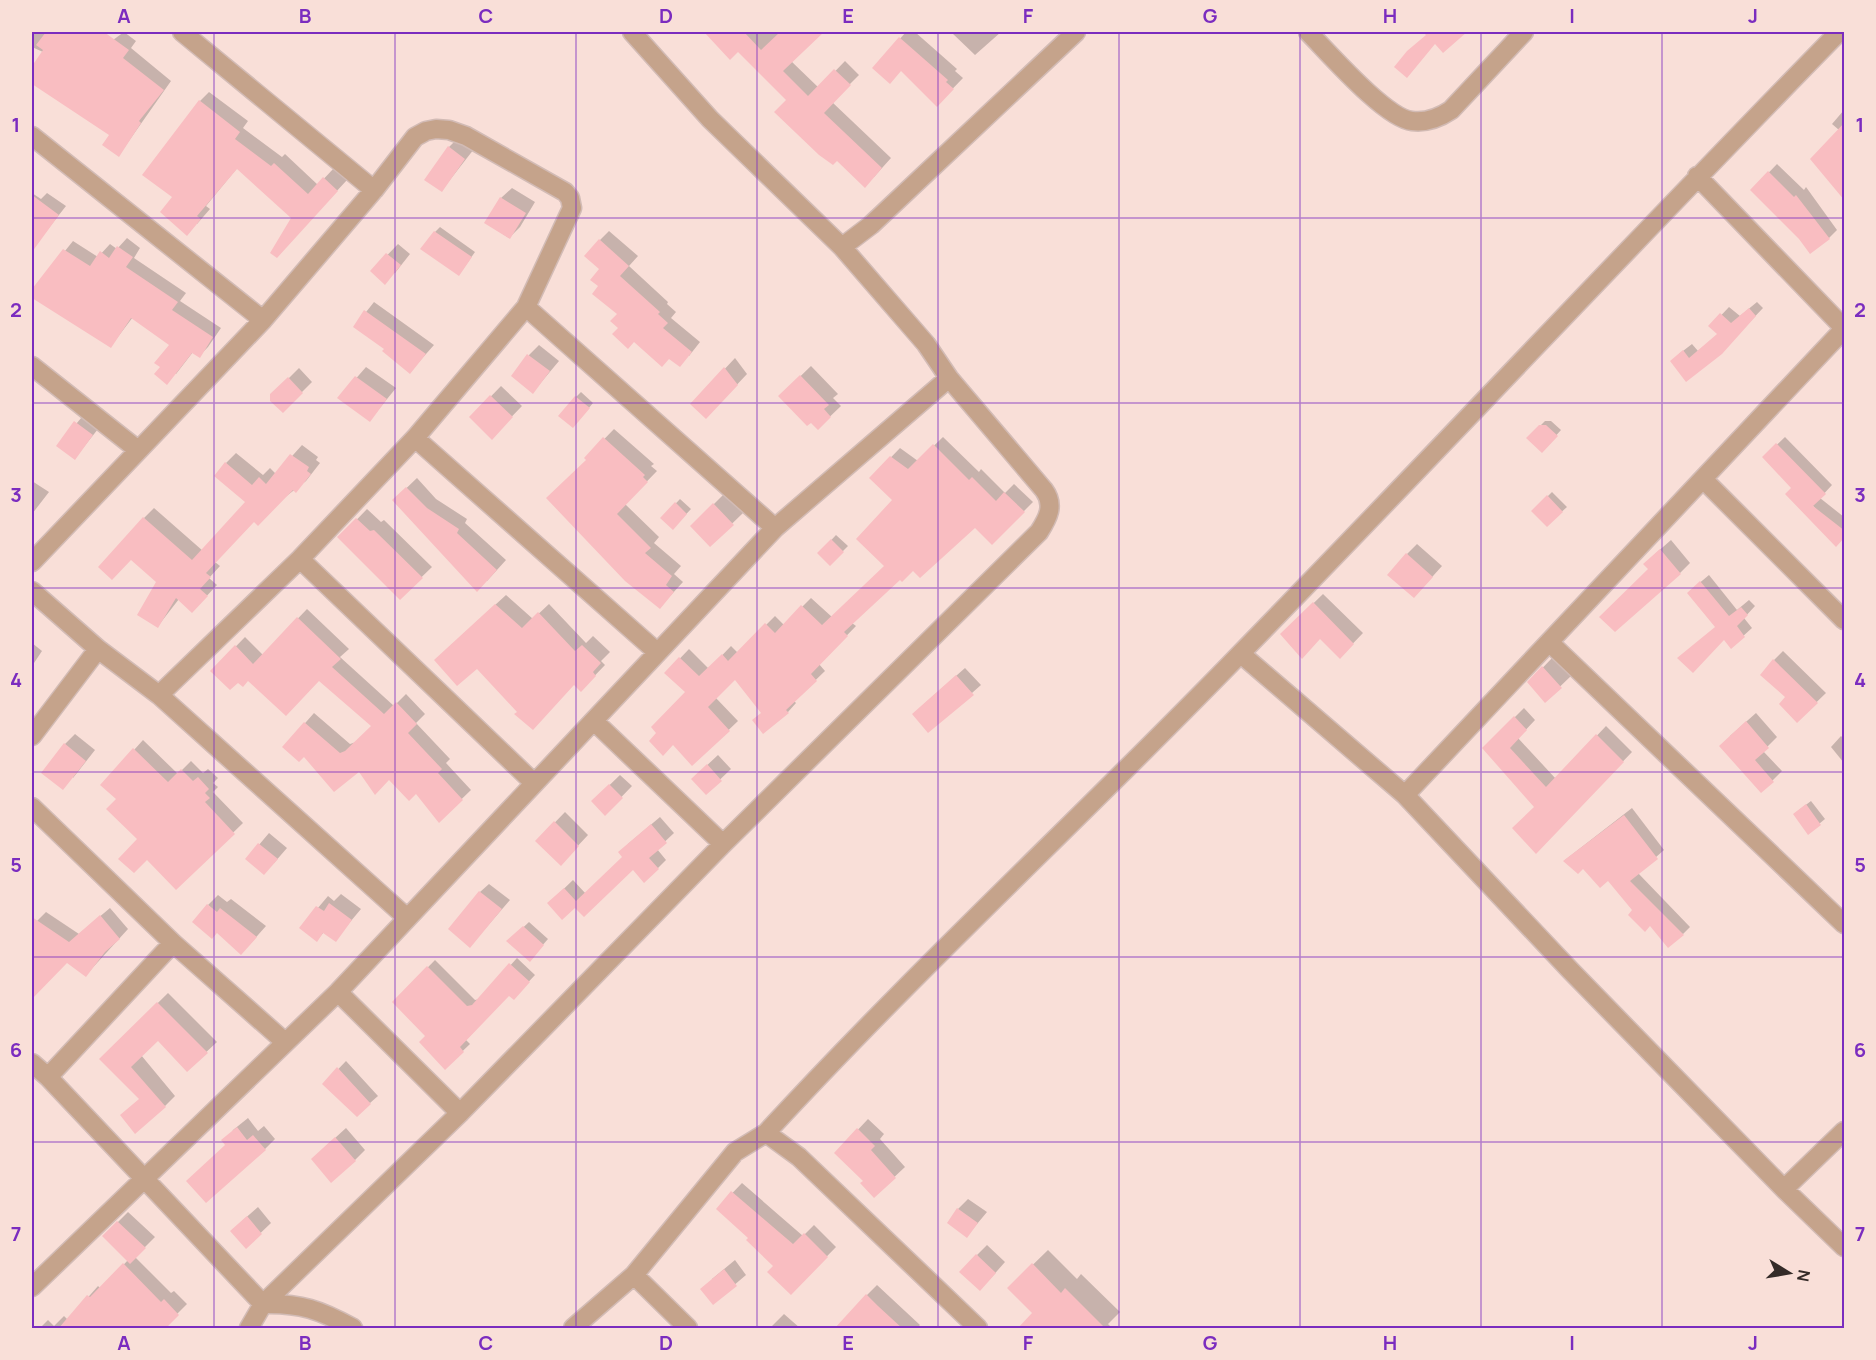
<svg xmlns="http://www.w3.org/2000/svg" width="1876" height="1360" font-family="Manrope,sans-serif">
  <style>
    .shadow { fill: #0003 }
    .building { fill: #f9bdc1 }
    .lines { fill: none; stroke-linecap: round; stroke-linejoin: round }
    .minor-casing { stroke: #d2bbb5; stroke-width: 21 }
    .minor { stroke: #c5a38b; stroke-width: 18 }
    .grid { fill: none; stroke: #7b2cbf; stroke-width: 1.5; stroke-opacity: 0.55 }
    .neatline { fill: none; stroke: #7b2cbf; stroke-width: 2 }
    .grid-label { font-size: 20px; text-anchor: middle; font-weight: bold; fill: #7b2cbf }
  </style>
  <rect width="100%" height="100%" fill="#f9dfd8"/>
  <path class="shadow" d="M32 32H101L113 40 124 32 136 41 131 48 171 81 119 155 111 134 32 69 43 52 32 47Z
    M706 32H822L791 61 819 88 845 61 859 75 832 102 891 158 874 177 788 100 738 50 730 57Z
    M906 32H915L957 69 955 71 963 78 937 105 901 70 874 68Z
    M953 32H1001L975 55 952 33Z
    M209 92 248 121 243 128 282 157 285 154 318 185 334 168 347 180 286 246 293 217 238 167 206 206 210 209 197 224 174 197 200 101Z
    M1844 110V198L1839 130 1832 124Z
    M459 137 474 149 442 190 449 147Z
    M1777 164 1804 190 1806 187 1837 230 1829 238H1800L1752 190Z
    M512 188 535 202 520 227 509 238 486 223 501 198Z
    M32 193 41 199 47 193 66 206 37 243 32 240Z
    M440 227 475 252 463 269 435 232Z
    M609 231 638 256 629 266 668 302 667 304 676 312 671 318 700 342 689 356 620 328 619 314 600 286V240Z
    M127 238 140 248 134 258 186 293 180 301 221 328 208 347 199 356 193 352 176 374 162 367 171 345 133 317 111 346 32 296V292L73 241 98 257 110 244 117 249Z
    M398 244 410 254 395 273 372 271Z
    M374 302 434 345 410 372 386 348 355 326Z
    M1757 302 1763 308 1729 344 1686 380 1679 354 1692 344 1698 351 1719 334 1711 326 1729 307 1740 316Z
    M539 345 559 361 533 392 529 355Z
    M735 358 747 374 716 407 692 404Z
    M811 366 838 394 833 398 841 406 818 428 780 396Z
    M366 367 396 388 370 420 339 398Z
    M299 368 312 382 283 411 272 395Z
    M501 386 522 406 492 437 471 417Z
    M581 392 593 403 578 421 576 397Z
    M86 412 102 424 75 458 58 446Z
    M1545 421H1551L1561 430 1542 451 1528 438Z
    M614 429 654 464 651 466 657 471 625 504 659 537 654 543 681 566 674 574 683 582 660 607 586 458Z
    M943 437 979 472 981 469 1005 493 1014 484 1033 502 992 543 975 526 901 578 852 623 856 626 819 664 825 671 794 701 796 703 788 712H762L735 678 715 697 738 721 693 764 687 692 666 673 689 649 709 669 731 646 738 653 775 616 784 625 811 598 832 617 886 566 894 500 871 478 900 448 918 461Z
    M1785 437 1832 485 1820 498 1844 517V537L1764 457Z
    M302 445 318 457 316 460 320 463 306 481 254 521 215 562 220 566 209 578 217 585 202 601 179 599 158 626V582L144 518 154 508 203 551 247 502 226 463 236 453 263 475 270 468 276 474Z
    M417 478 436 499 467 519 465 523 506 560 487 581 394 500Z
    M32 481 49 492 32 514Z
    M1552 492 1567 507 1547 525 1533 511Z
    M724 494 743 513 710 545 692 526Z
    M680 499 691 509 673 528 662 518Z
    M367 509 381 522 384 520 432 567 400 598 340 537Z
    M836 535 848 546 830 564 819 553Z
    M1671 540 1690 563 1680 573 1650 569 1655 554Z
    M1417 544 1442 566 1424 586 1407 554Z
    M1709 575 1737 610 1749 600 1755 606 1744 618 1752 628 1731 647 1717 626 1697 585Z
    M1323 594 1363 633 1340 657 1320 638 1282 634Z
    M506 595 533 619 549 604 586 643 593 636 610 652 601 661 605 665 581 690 575 684 519 712 477 667 446 650Z
    M307 609 349 649 340 657 394 706 406 694 425 714 416 723 450 759 446 763 471 790 439 821 416 792 390 778 284 747 314 713 350 744 356 742 373 726 320 679 238 680 212 671 245 637 263 655Z
    M32 643 42 651 32 666Z
    M1783 651 1826 693 1797 721 1774 660Z
    M1553 657 1571 676 1545 701 1529 682Z
    M965 668 981 685 929 731 922 706Z
    M1524 708 1535 720 1518 738 1556 779 1606 726 1632 752 1536 852V806L1484 748Z
    M1756 713 1777 737 1763 751 1782 771 1762 791 1730 736Z
    M75 734 95 750 73 778 65 744Z
    M1841 736 1844 739V763L1831 747Z
    M143 740 178 774 191 761 203 773 208 769 218 778 213 783 218 787 213 792 243 823 176 888 139 839 118 798 134 750Z
    M718 755 731 769 706 793 703 769Z
    M620 775 632 786 605 814 593 801Z
    M1811 801 1825 819 1808 833 1799 810Z
    M1632 808 1664 850 1638 873 1690 927 1683 934 1651 924 1608 879 1565 860Z
    M565 812 588 835 561 864 537 841Z
    M660 817 674 833 657 849 666 860 658 868H633L575 906 549 903 573 880 586 894 624 857 628 844Z
    M269 833 287 848 274 863 247 859Z
    M489 884 510 900 478 937 480 892Z
    M341 894 361 909 335 940 324 932 317 940 301 928 328 896 334 901Z
    M218 895 227 902 231 899 266 926 251 943 208 905Z
    M110 908 128 929 86 975 67 961 38 990 32 984V930L37 921 46 912 79 934Z
    M529 922 548 939 534 955 509 941Z
    M517 958 535 975 520 991 509 994 466 1040 470 1044 445 1068 427 1036 394 1002 435 960 475 1000 480 999Z
    M168 993 217 1042 187 1070 158 1038 141 1055 175 1096 165 1106 140 1098 101 1059Z
    M346 1061 378 1096 370 1103 324 1084Z
    M248 1118 258 1131 264 1126 275 1139 265 1149 227 1145 233 1130Z
    M868 1119 884 1134 880 1139 905 1167 874 1196 865 1181 836 1153Z
    M346 1128 365 1150 355 1160 323 1149Z
    M742 1183 803 1236 814 1225 836 1247 791 1293 775 1266 750 1237 718 1208Z
    M968 1199 987 1212 967 1236 958 1209Z
    M258 1207 271 1223 246 1247 242 1221Z
    M128 1212 155 1237 135 1257 171 1293 174 1291 187 1304 163 1328H40L48 1320 54 1326 64 1316 68 1320 98 1286 101 1289 128 1260 104 1236Z
    M987 1245 1005 1262 990 1279 977 1255Z
    M1048 1250 1077 1279 1081 1274 1120 1312 1108 1324 1112 1328H1019L1034 1313 1009 1288Z
    M735 1260 746 1275 713 1303 712 1279Z
    M877 1285 920 1325 917 1328H871L867 1295Z
    M784 1314 800 1328H770Z"/>
  <path class="building" d="M46 32H104L129 50 123 58 164 90 139 121 141 123 119 157 102 145 109 135 32 84V66L43 50 36 45Z
    M704 32H744L761 50 780 32H824L783 71 808 96 834 69 851 85 824 113 882 168 865 188 837 161 833 165 819 155 774 112 786 100 738 52 730 60Z
    M1423 32H1467L1443 53 1435 44 1407 78 1394 67 1407 51 1426 35Z
    M899 37 948 80 946 82 954 89 937 107 901 71 890 84 872 68Z
    M199 100 240 132 235 139 271 166 274 163 308 194 323 177 338 191 277 258 270 253 291 218 237 169 197 216 201 219 187 236 160 212 172 197 142 175Z
    M1845 122V201L1810 159Z
    M448 146 465 159 442 192 424 180Z
    M1768 171 1794 197 1796 195 1830 239 1810 254 1799 239 1750 190Z
    M32 195 59 215 32 252Z
    M500 197 526 213 510 239 484 223Z
    M434 231 472 257 459 276 420 249Z
    M599 239 629 266 620 276 660 312 658 314 668 323 663 328 692 352 680 367 669 359 662 367 634 342 628 349 612 334 618 328 610 321 617 314 592 294 598 286 590 280 599 269 584 256Z
    M117 246 133 257 126 267 178 302 172 310 213 337 200 358 192 353 167 385 154 374 160 367 154 363 169 345 131 318 111 348 32 298V289L63 249 90 266 100 251 109 258Z
    M386 253 401 265 385 285 370 271Z
    M1749 308 1756 316 1722 354 1686 382 1670 361 1683 350 1689 358 1717 334 1708 326 1720 313 1731 323Z
    M364 310 426 354 410 374 382 351 384 349 353 327Z
    M527 354 550 371 533 394 511 376Z
    M724 367 738 385 706 419 690 404Z
    M800 375 829 405 824 409 831 417 818 430 811 423 807 426 778 396Z
    M355 376 387 399 370 422 337 398Z
    M288 377 303 393 283 413 270 401V394Z
    M490 395 513 417 492 440 469 417Z
    M575 396 590 408 573 428 558 416Z
    M74 421 93 435 75 460 56 446Z
    M1539 425H1546L1558 436 1542 453 1526 438Z
    M603 437 645 475 643 477 648 482 617 514 651 548 645 553 672 576 666 585 674 592 660 609 625 581 546 498 586 460 584 458Z
    M1776 443 1826 494 1813 506 1845 531V537L1836 547 1785 494 1791 488 1762 457Z
    M933 444 969 480 972 477 996 501 1004 492 1025 512 992 545 975 528 920 578 913 571 902 582 900 580 844 632 848 636 811 674 817 681 786 710 789 713 763 734 752 720 761 713 735 680 708 707 730 731 692 766 673 745 663 756 649 741 656 733 651 727 685 692 664 673 679 657 699 676 722 654 728 661 765 623 775 633 801 605 822 625 884 566 856 539 892 500 869 478 890 456 908 469Z
    M290 454 309 467 307 471 311 474 296 493 293 490 258 526 254 522 206 573 211 577 200 589 208 596 192 613 176 598 158 628 137 615 156 582 131 560 112 580 98 567 143 517 192 560 245 502 214 476 225 462 252 485 259 477 266 484Z
    M406 487 427 508 459 529 457 533 497 570 477 592 392 500Z
    M1547 495 1563 512 1547 527 1531 511Z
    M675 502 687 514 673 530 660 518Z
    M713 503 734 525 710 547 690 526Z
    M356 518 370 531 374 530 423 578 400 600 337 537Z
    M831 539 844 552 830 566 817 553Z
    M1660 549 1681 574 1615 632 1599 617 1648 569 1643 564Z
    M1406 553 1433 577 1414 598 1387 575Z
    M1700 581 1729 616 1741 607 1748 615 1737 626 1745 637 1731 649 1724 640 1693 673 1677 658 1715 627 1687 593Z
    M1313 602 1354 644 1340 659 1320 639 1302 659 1280 634Z
    M495 604 522 628 538 612 575 651 582 645 601 663 593 672 596 676 581 692 574 685 533 730 514 714 517 712 477 669 457 686 434 660Z
    M297 617 341 659 332 667 384 714 396 702 417 724 408 733 442 769 438 773 463 800 439 823 416 794 409 801 389 780 375 795 359 772 334 792 304 757 299 762 282 747 304 722 340 753 345 751 371 726 319 681 286 716 248 681 243 687 238 683 230 690 210 671 235 645 253 664Z
    M1773 659 1818 703 1797 723 1779 704 1785 697 1760 675Z
    M1542 666 1562 688 1545 703 1527 682Z
    M956 675 974 695 928 733 912 714Z
    M1514 716 1527 730 1510 748 1546 787 1596 734 1624 762 1536 854 1512 828 1534 807 1482 748Z
    M1746 721 1769 748 1755 760 1774 782 1761 793 1719 746Z
    M64 743 86 761 63 790 41 773Z
    M133 748 168 782 181 769 193 781 198 777 209 789 205 793 210 798 205 802 235 834 176 890 147 860 134 873 118 859 137 839 106 809 116 799 100 785Z
    M707 764 722 781 706 795 691 779Z
    M609 784 623 798 605 816 591 801Z
    M1806 804 1821 825 1808 835 1793 814Z
    M1624 815 1658 859 1630 881 1684 935 1668 948 1650 926 1645 932 1628 915 1632 910 1608 881 1600 888 1583 869 1578 874 1563 861Z
    M554 821 579 846 561 866 535 841Z
    M651 824 667 843 649 858 659 869 644 883 633 870 584 917 575 908 562 920 547 903 564 888 576 901 622 857 618 852Z
    M258 843 278 859 264 875 245 859Z
    M479 891 502 909 470 948 448 929Z
    M329 903 352 920 336 942 323 933 317 942 299 928 316 906 324 911Z
    M207 904 217 912 220 908 257 937 241 955 217 933 212 939 192 922Z
    M100 915 120 939 105 952 86 977 67 963 32 999V917L69 942Z
    M523 926 544 945 530 962 506 941Z
    M509 963 530 982 514 1000 509 996 460 1047 464 1052 445 1070 419 1042 425 1036 392 1002 427 966 467 1006 472 1005Z
    M157 1002 208 1053 187 1072 158 1041 131 1067 166 1107 135 1134 120 1115 139 1099 99 1059Z
    M337 1067 371 1104 357 1117 322 1084Z
    M237 1127 247 1140 253 1135 266 1150 206 1203 186 1181 225 1145 221 1140Z
    M857 1128 875 1146 871 1150 896 1178 874 1198 860 1183 863 1181 834 1153Z
    M335 1137 356 1161 331 1183 311 1159Z
    M731 1191 793 1244 804 1233 828 1257 791 1295 767 1272 773 1266 746 1240 748 1238 716 1209Z
    M957 1208 978 1223 967 1238 947 1223Z
    M247 1216 262 1234 246 1249 230 1231Z
    M117 1221 146 1248 130 1264 102 1236Z
    M976 1254 996 1273 980 1291 959 1272Z
    M123 1263 161 1302 164 1299 179 1315 165 1329H58L87 1295 90 1297Z
    M1032 1263 1061 1293 1065 1288 1106 1329H1017L1032 1313 1007 1288Z
    M724 1269 737 1286 713 1305 700 1289Z
    M866 1294 878 1306 903 1329H834Z"/>
  <g class="lines">
    <defs>
      <path id="minor" d="M182 32 374 190
        M1308 32C1328 52 1385 118 1412 121 1427 123 1439 118 1451 110L1524 32
        M32 136 263 320
        M1697 176 1844 328
        M842 247 871 225 1076 32
        M526 307 775 528
        M32 366 138 450
        M415 438 657 652
        M1703 479 1844 620
        M300 559 533 782
        M32 562 263 320 374 190 415 137 426 131 436 129 449 130 466 136 565 192 570 198 572 208 526 307 415 438 300 559 159 695
        M32 591 98 649 159 695 406 917
        M1549 642 1844 924
        M1241 654 1405 795 1570 970 1784 1189 1844 1247
        M595 722 723 844
        M32 736 98 649
        M1405 795 1844 329
        M32 807 173 943 285 1042
        M338 992 460 1113
        M32 1063 48 1077 263 1304 249 1328
        M48 1077 173 943
        M766 1133C918 968 1083 816 1239 655 1440 449 1637 238 1839 32
        M1784 1189 1844 1131
        M634 1275 688 1328
        M32 1287 338 992 775 528 949 378
        M263 1304 460 1113 723 844 1039 532C1048 518 1055 505 1044 490L949 378 926 344 842 247 710 119 632 32
        M263 1304C301 1303 320 1310 353 1328
        M573 1328 634 1275 735 1152 766 1133 799 1157 978 1328"/>
    </defs>
    <use href="#minor" class="minor-casing"/>
    <use href="#minor" class="minor"/>
  </g>
  <path class="grid" d="M214 32V1328M395 32V1328M576 32V1328M757 32V1328M938 32V1328M1119 32V1328M1300 32V1328M1481 32V1328M1662 32V1328M32 218H1844M32 403H1844M32 588H1844M32 772H1844M32 957H1844M32 1142H1844"/>
  <rect width="1876" height="1360" fill="none" stroke="#f9dfd8" stroke-width="66"/>
  <g transform="translate(1789 1273) rotate(101)" stroke="#f9dfd8" stroke-width="4.5" paint-order="stroke">
  <path d="M0-4.5L10 22L0 15L-10 22Z" fill="#342b28"/>
  <text y="-9" font-size="16" font-weight="bold" text-anchor="middle" fill="#342b28">N</text>
  </g>
  <rect x="33" y="33" width="1810" height="1294" class="neatline"/>
  <g class="grid-label">
    <text x="124" y="23">A</text>
    <text x="305" y="23">B</text>
    <text x="486" y="23">C</text>
    <text x="666" y="23">D</text>
    <text x="848" y="23">E</text>
    <text x="1028" y="23">F</text>
    <text x="1210" y="23">G</text>
    <text x="1390" y="23">H</text>
    <text x="1572" y="23">I</text>
    <text x="1753" y="23">J</text>
    <text x="16" y="132">1</text>
    <text x="1860" y="132">1</text>
    <text x="16" y="317">2</text>
    <text x="1860" y="317">2</text>
    <text x="16" y="502">3</text>
    <text x="1860" y="502">3</text>
    <text x="16" y="687">4</text>
    <text x="1860" y="687">4</text>
    <text x="16" y="872">5</text>
    <text x="1860" y="872">5</text>
    <text x="16" y="1057">6</text>
    <text x="1860" y="1057">6</text>
    <text x="16" y="1241">7</text>
    <text x="1860" y="1241">7</text>
    <text x="124" y="1350">A</text>
    <text x="305" y="1350">B</text>
    <text x="486" y="1350">C</text>
    <text x="666" y="1350">D</text>
    <text x="848" y="1350">E</text>
    <text x="1028" y="1350">F</text>
    <text x="1210" y="1350">G</text>
    <text x="1390" y="1350">H</text>
    <text x="1572" y="1350">I</text>
    <text x="1753" y="1350">J</text>
  </g>
</svg>
